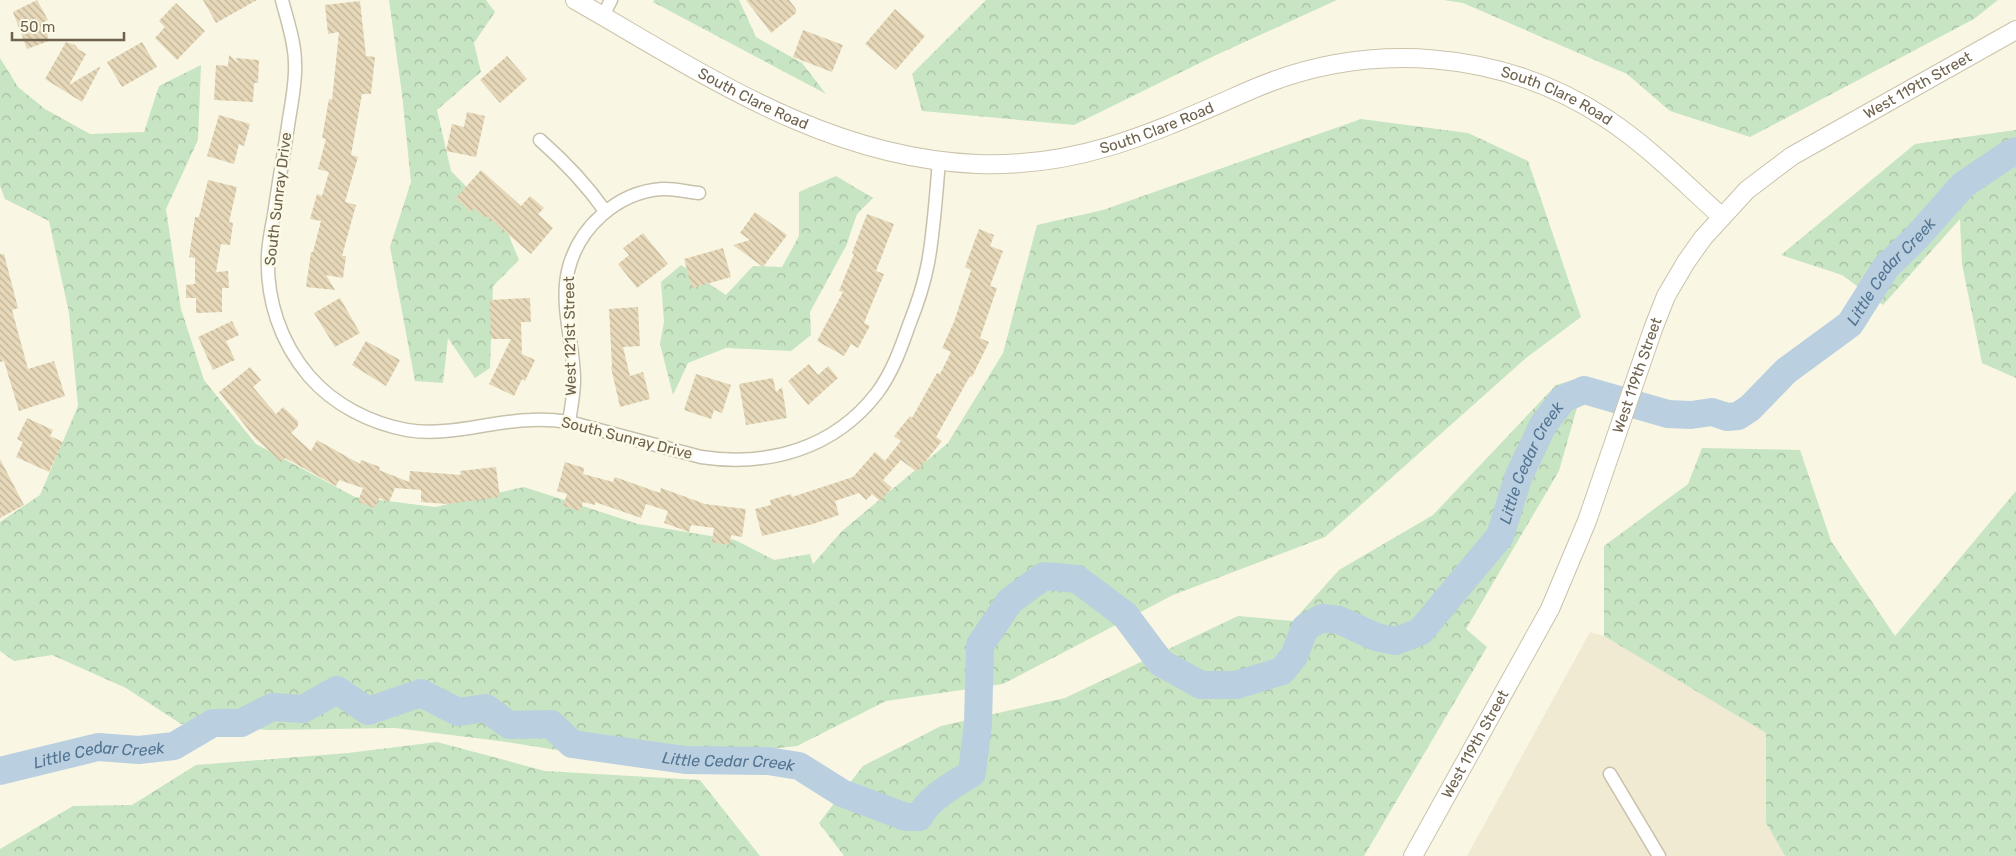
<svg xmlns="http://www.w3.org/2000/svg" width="2016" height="856" font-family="Rubik,sans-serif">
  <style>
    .residential { fill: #f0ead2 }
    .forest { fill: url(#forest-crowns) }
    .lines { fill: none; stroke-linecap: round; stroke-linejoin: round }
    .river { stroke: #bacfe0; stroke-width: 28 }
    .building { fill: url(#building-back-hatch) }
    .street-casing { stroke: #c8c1ab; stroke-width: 15 }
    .secondary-casing { stroke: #cbc2aa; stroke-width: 20 }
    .street { stroke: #fff; stroke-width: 12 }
    .secondary { stroke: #fff; stroke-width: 18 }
    .labels { text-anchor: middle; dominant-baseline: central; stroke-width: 5; stroke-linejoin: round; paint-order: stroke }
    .street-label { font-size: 15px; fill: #6e624c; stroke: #fcfae8 }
    .water-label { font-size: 16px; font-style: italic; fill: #537592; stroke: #fcfae8 }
  </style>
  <defs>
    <pattern id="forest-crowns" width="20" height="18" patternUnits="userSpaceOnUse" patternTransform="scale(1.25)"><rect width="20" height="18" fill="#c7e4c3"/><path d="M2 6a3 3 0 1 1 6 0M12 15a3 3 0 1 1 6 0" fill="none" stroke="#a6bca1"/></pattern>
    <pattern id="building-back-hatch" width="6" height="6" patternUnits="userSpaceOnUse" patternTransform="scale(1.25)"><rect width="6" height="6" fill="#e6d8b9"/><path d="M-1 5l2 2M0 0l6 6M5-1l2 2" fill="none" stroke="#bfb399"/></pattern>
  </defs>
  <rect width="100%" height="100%" fill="#f9f7e3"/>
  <path class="residential" d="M1590 632 1604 636 1766 733V823L1785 856H1467Z"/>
  <path class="forest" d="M389 0H486L495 12 474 43 481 72 437 110 451 171 505 226 519 260 493 286 490 368 475 378 448 338 443 383 415 381 390 247 411 182 402 94Z
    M654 0H739L756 37 802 63 826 94 653 2Z
    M986 0H1337L1214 56 1074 125 922 111 912 74Z
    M1444 0H1998L1974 19 1750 137 1670 111 1627 74 1463 3Z
    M0 58 18 87 45 109 90 134 144 132 159 86 201 65 198 140 166 209 181 309 204 380 256 444 355 497 435 507 524 487 638 524 735 540 774 560 810 554 813 564 842 531 948 443 1003 353 1037 225 1103 210 1361 119 1468 133 1528 161 1581 317 1526 358 1325 537 1173 595 1003 684 886 701 797 746 639 763 507 742 395 728 270 730 181 724 126 688 52 655 14 661 0 651V522L40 495 78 406 69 313 49 221 5 199 0 186Z
    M2016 130V378L1982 363 1962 264 1960 219 1883 305 1842 275 1781 255 1915 144Z
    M836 176 873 198 857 214 846 246 810 312 811 335 791 351 726 348 688 363 673 395 660 344 664 322 661 282 681 265 726 295 753 266 782 267 799 236V192Z
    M1586 376 1559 471 1466 629 1487 647 1364 856H844L819 823 863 766 941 726 1065 698 1238 616 1293 621 1339 570 1433 515 1556 385Z
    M1702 448 1800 450 1831 541 1895 636 2016 491V856H1785L1766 823V733L1604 636V546L1688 484Z
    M437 742 545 771 700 780 760 856H0V849L73 806 132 805 196 765 348 753Z"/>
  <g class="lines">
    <path class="river" id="s1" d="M0 771 98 747 139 750 174 746 213 723H241L272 707 303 709 337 690 368 711 421 693 458 712 486 708 509 725 551 724 572 744 685 760 768 761 799 766 842 793 906 817H919C930 797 952 786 972 773L978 724 980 645 1010 601 1044 576 1077 579 1125 615 1161 663 1201 685H1236L1282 671 1294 656 1305 628 1322 618 1339 620 1376 637 1396 641 1420 632 1500 536 1518 478 1543 425 1563 399 1584 390 1668 414 1691 415 1712 412 1727 417 1738 416 1750 408 1786 371 1850 324 1886 267 1915 239 1963 185 2006 156 2016 151"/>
  </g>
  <path class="building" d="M37 0 48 20 44 22 49 41 27 49 13 12Z
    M203 0H257L216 23Z
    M746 0H789L796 9V13L771 33Z
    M360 1 366 56 375 57 371 94H362L351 155 358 157 345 202 356 205 342 256H346L343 278 326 275 335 290 306 287 311 252H313L321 221 310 219 317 194 322 196 329 172 318 169 326 139 322 138 329 99 332 100 339 32 328 34 325 5Z
    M176 3 205 31 177 60 155 38 165 27 159 21Z
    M895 9 925 36 896 70 865 44Z
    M803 30 843 45 832 72 793 57Z
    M66 42 75 45 78 49 86 54 69 85 101 66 82 102 45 79Z
    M142 42 157 67 122 87 107 62Z
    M229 55 239 64 235 58 259 60 258 83H254L253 102 214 100 216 65 228 66Z
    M507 56 527 79 500 103 480 80Z
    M467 112 485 116 476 157 446 151 452 124 464 127Z
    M219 115 250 124 244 146 239 144 234 164 207 156Z
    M481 170 521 206 530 196 544 208 538 214 553 228 531 254 487 216 485 218 474 208 471 212 456 198Z
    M208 180 237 187 229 222 233 223 230 245 221 244 216 272 228 271 229 288H222V312L196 313V298H186V285L195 284V258L189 257 195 217H199Z
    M755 212 787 235 763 267 733 245 750 240 740 233Z
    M867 214 894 224 876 271 884 274 864 323 870 326 858 348 851 344 844 356 817 341 843 292 839 291 854 254 852 253Z
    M979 229 994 235 990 246 1003 251 990 286 997 288 980 338 989 342 972 377 970 376 936 437 942 441 917 472 901 460 883 480 892 488 880 501 872 494 866 500 859 493 835 501 839 515 813 524 762 536 755 509 771 505 770 500 791 494 792 497 853 477 875 452 885 461 901 441 894 436 910 416 912 418 937 373 940 374 951 352 942 348 954 322 971 270 965 267Z
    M643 233 668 264 637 288 618 264 629 255 623 248Z
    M723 248 731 277 692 288 684 259Z
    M0 254H4L18 308 12 310 28 369 54 361 65 396 19 411 4 361 0 362Z
    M340 298 360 333 335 347 314 313Z
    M530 298 531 322H521L522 354 535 360 525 381 522 379 514 396 489 384 511 339H491L490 300Z
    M638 307 640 346 623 347 630 376 643 372 650 399 620 407 611 367 612 366 609 309Z
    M232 321 239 335 226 341 235 360 213 370 198 337Z
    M366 341 400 360 386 386 352 365Z
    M809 364 818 375 828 366 838 378 808 405 788 381Z
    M250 367 261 380 253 387 276 414 283 407 298 421V426L291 433 311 451 317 440 360 464 361 460 380 467 379 470 409 482 410 471 461 475 460 471 496 467 500 497 447 504 421 502V490L395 488 389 502 379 498 375 508 358 502 363 488 339 480 336 486 285 458 281 462 254 437 219 392Z
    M696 374 731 385 722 413 714 410 711 419 684 410Z
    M773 378 776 392 782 387 787 418 746 425 739 384Z
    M27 418 53 430 50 436 63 442 49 472 16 457 23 442 17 439Z
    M0 459 24 505 0 518Z
    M565 462 584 468 583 474 613 482 615 477 660 493 661 488 705 504 746 509 742 537 731 535 730 545 712 542 714 528 691 525 689 532 664 523 668 511 646 504 641 518 595 502V505L583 502 581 511 563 506 567 494 557 491Z"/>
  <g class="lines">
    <defs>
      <path id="street" d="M282 0C287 20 295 42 295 63 296 81 292 101 289 119 285 147 280 174 276 201 274 219 269 236 268 254 266 299 280 342 309 376 334 405 370 423 407 430 448 437 490 421 531 420 544 419 556 420 569 422L701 457C768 467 834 449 877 393 892 373 901 348 909 325 917 305 924 284 928 263 934 230 936 195 939 161
        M603 16 611 0
        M540 140C565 162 586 184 605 211
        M569 422C571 408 574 394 574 380 574 345 560 306 568 271 578 228 617 192 662 189 674 188 687 192 699 193
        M1610 774 1659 856"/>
      <g id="secondary">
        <path id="s2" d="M575 0C703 73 825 158 977 164 1082 168 1159 130 1253 89 1368 40 1501 49 1607 119 1648 146 1684 183 1721 216"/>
        <path id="s3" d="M1413 856 1550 609 1587 521 1653 329 1666 296 1686 262 1703 238 1747 190 1792 156 2016 30"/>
      </g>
    </defs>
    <use href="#street" class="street-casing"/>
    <use href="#secondary" class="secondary-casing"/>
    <use href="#street" class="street"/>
    <use href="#secondary" class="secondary"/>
  </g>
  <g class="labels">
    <g class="street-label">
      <text stroke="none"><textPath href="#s3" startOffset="951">West 119th Street</textPath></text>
      <text stroke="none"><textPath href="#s2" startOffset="204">South Clare Road</textPath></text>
      <text stroke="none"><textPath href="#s2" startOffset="1042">South Clare Road</textPath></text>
      <text stroke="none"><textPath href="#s2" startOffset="624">South Clare Road</textPath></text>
      <text transform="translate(278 199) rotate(-83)">South Sunray Drive</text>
      <text transform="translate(570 336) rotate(-91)">West 121st Street</text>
      <text stroke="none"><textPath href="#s3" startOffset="532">West 119th Street</textPath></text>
      <text transform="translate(627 438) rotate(14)">South Sunray Drive</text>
      <text stroke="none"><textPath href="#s3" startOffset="128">West 119th Street</textPath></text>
    </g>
    <g class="water-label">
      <text stroke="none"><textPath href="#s1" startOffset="2398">Little Cedar Creek</textPath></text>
      <text stroke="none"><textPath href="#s1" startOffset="1932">Little Cedar Creek</textPath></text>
      <text stroke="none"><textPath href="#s1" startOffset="101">Little Cedar Creek</textPath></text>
      <text stroke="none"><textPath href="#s1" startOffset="776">Little Cedar Creek</textPath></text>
    </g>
  </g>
  <path d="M12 32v8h112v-8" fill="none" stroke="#6e624c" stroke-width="2.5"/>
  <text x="20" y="32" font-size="15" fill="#6e624c" stroke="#fcfae8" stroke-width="4" paint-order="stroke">50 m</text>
</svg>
